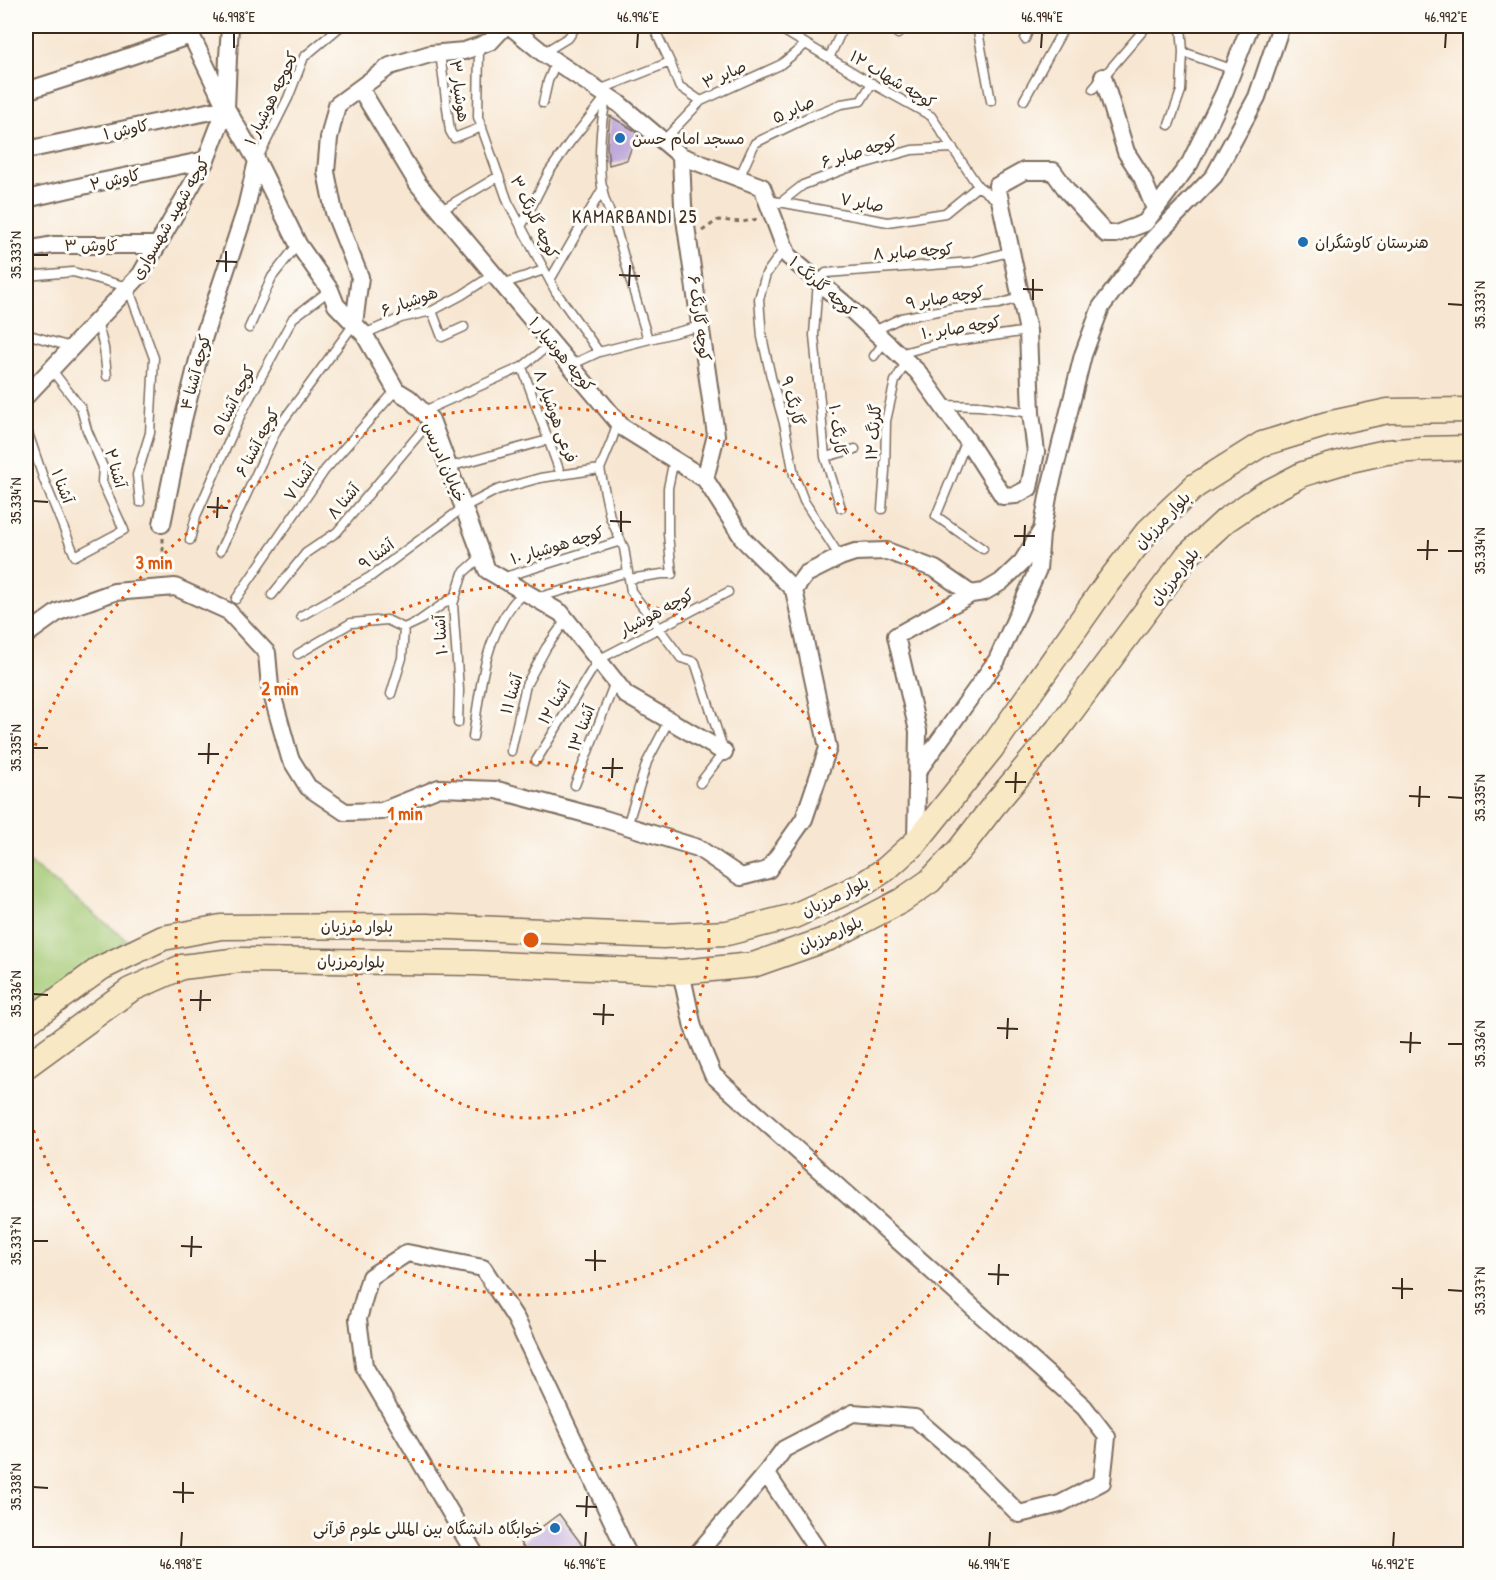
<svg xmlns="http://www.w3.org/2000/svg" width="1496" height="1580" font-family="'Patrick Hand','Playpen Sans Arabic',sans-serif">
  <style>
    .green { fill: #a1c771; stroke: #6e7848; stroke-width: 1.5 }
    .building { fill: #bea8da }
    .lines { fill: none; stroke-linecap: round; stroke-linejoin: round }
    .lane-casing { stroke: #7d6c5d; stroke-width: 11 }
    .street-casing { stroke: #7d6c5d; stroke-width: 20 }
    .secondary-casing { stroke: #7d6c5d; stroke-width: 27 }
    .path { stroke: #7d6c5d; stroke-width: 3; stroke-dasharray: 4.5 4.5; stroke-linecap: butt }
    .lane { stroke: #fff; stroke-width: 8 }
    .street { stroke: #fff; stroke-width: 16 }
    .secondary { stroke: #f8e8c3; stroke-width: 24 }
    .ticks { fill: none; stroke: #3b2a1e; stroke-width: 2 }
    .ring { fill: none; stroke: #df570d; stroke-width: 3; stroke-dasharray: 3 6 }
    .poi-dot { fill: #1f6fb2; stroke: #fdfcf7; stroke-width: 2 }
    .labels { text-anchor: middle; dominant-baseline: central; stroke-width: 6; stroke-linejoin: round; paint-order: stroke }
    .street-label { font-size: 16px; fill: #3b2a1e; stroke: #fdfcf7 }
    .poi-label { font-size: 16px; fill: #3b2a1e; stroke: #fdfcf7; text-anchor: start }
    .neighbourhood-label { font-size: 18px; letter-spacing: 1.5px; fill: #3b2a1e; stroke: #fdfcf7 }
    .centre { fill: #df570d; stroke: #fdfcf7; stroke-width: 3 }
    .ring-label { font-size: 18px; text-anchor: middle; font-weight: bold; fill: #df570d; stroke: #fdfcf7; stroke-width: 6; stroke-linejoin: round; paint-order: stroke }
    .neatline { fill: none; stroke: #3b2a1e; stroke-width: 2 }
    .ticks-label { font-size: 15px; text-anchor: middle; fill: #3b2a1e }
  </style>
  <rect width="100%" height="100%" fill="#fdfcf7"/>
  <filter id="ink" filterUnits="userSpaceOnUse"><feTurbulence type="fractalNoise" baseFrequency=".0167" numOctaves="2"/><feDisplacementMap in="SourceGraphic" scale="12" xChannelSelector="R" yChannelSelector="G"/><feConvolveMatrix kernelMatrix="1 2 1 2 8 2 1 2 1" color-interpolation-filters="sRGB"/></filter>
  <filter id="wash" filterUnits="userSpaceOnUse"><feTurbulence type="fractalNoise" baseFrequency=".008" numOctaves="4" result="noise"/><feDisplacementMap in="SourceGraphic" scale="24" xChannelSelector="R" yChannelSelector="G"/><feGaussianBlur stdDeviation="1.35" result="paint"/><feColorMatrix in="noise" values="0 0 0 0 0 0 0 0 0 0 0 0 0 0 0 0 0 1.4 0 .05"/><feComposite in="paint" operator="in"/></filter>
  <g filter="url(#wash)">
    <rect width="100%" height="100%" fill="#f7e6d1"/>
    <path class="green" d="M26 860 127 940 26 1020Z"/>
    <g id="blocks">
      <path class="building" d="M610 116 637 132 627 160 609 165 607 146Z
        M559 1514 589 1554H529L520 1543Z"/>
    </g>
  </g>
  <g filter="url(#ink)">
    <use href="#blocks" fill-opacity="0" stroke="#7d6c5d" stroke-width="1.5"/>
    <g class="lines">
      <defs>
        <path id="lane" d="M653 26 670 62 679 86 701 101
          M776 26 864 79 931 116 978 186 998 201
          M896 26 898 34
          M977 26 991 101
          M1025 39 1030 26
          M479 46 478 117 508 202 556 292 599 352
          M1183 52 1234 70
          M440 53 450 131 454 138 482 127
          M543 53 569 37 576 26
          M829 58 843 28V26
          M1093 89 1147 26
          M599 90 670 62
          M607 96C600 123 597 169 604 197 608 210 615 223 618 236 628 271 637 305 648 339
          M1024 100 1065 26
          M543 103 548 81 556 62
          M1169 125 1181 91 1183 52 1181 26
          M663 141 701 101 780 65 806 44
          M257 160 288 98 304 57 341 26
          M739 178 755 143 811 116 841 104 861 101 872 83
          M768 200 888 222 945 213 978 186
          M780 203 803 185 845 169 912 150 953 148
          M440 211 499 176
          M521 227 549 172 570 142 605 98
          M785 248 766 274 759 299 762 337 771 377 785 427 794 475 804 501 840 557
          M26 276 73 272 128 287 154 358 150 433 137 475 140 502
          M550 280 603 188
          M502 284 544 270
          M432 311 442 337 464 327
          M97 321 104 348 107 376
          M249 328 272 277 298 244
          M874 331 901 318 953 308 999 304 1022 297
          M26 334 71 347
          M364 334 401 318 432 311 462 295 494 274
          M899 354 936 344 1028 331
          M874 356 885 341
          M571 365 599 352 701 326
          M522 367 561 475
          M942 405 980 406 1031 413
          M422 412 522 367 552 343
          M618 421 612 440 600 469 610 517 624 548 631 591 681 658 695 662 724 752 700 783
          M26 427 44 480 75 556 124 530 102 482 103 467 87 430 81 408 51 369
          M967 440 936 516 983 549
          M825 457 855 449
          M449 467 548 440
          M841 508 825 457 814 335 818 281 826 273 972 262 1012 251
          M882 509 885 471 886 421 895 381 907 361
          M190 540 196 516 241 414 293 318 330 290
          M220 551 277 429 354 324
          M502 578 621 541
          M629 579 662 574H672L668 534V488L674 459
          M272 595 306 553 337 532 431 420
          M536 598 628 572
          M236 599 325 470 396 390
          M301 616 370 577 464 507 497 490 540 478 600 469
          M298 654 351 623 387 620 404 628
          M391 694 402 658 404 628 419 621 456 595
          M458 723 459 690 453 604 463 573 482 556
          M473 737C480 692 483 643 512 605 515 600 521 596 526 592
          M511 751 526 685 546 648 566 620
          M536 761 598 660 728 592
          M575 785 615 682
          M627 826 647 762 669 720"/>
        <path id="street" d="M190 26 191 35 226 108 257 161 298 244 330 290 336 305 364 334 396 390 409 398 431 420 487 570 561 613 626 695 724 752
          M510 26 543 53 618 103 681 156 762 187 788 256 847 306 918 372 967 440 1003 496 1016 495 1029 488 1036 452 1031 413 1028 331 997 186 1024 171H1053L1068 192 1106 234H1116L1145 223 1190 163 1224 93 1250 26
          M1103 77 1126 152 1142 177 1155 209
          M360 88 418 184 622 427 705 479 744 540 794 590
          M26 91 85 72 191 35
          M26 150 226 108
          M681 156 683 205 716 435 705 479
          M26 199 100 182 206 160
          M26 250 53 245H158
          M354 324 360 277 334 212 326 172 329 138 337 105 390 66 430 54 464 51 479 46 491 41 505 26
          M26 396 141 274 206 160 226 108 228 57 230 27 232 26
          M162 524 183 420 204 336 245 212 257 161
          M26 635 58 612 114 592 175 587 228 611 267 653 270 687 290 758 308 787 345 812 382 811 439 788 497 790 601 818 698 848 741 877 768 870 804 819 828 748 794 590 806 574 840 557 855 552 887 551 935 569 971 594 984 592 1001 582 1022 562 1042 530 1049 492 1083 355 1101 307 1152 240 1214 176 1257 97 1281 26
          M917 772 997 660 1038 569 1041 534
          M916 842 918 731 896 636 971 594
          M681 972 693 1027 713 1075 1084 1407 1107 1437 1102 1482 1060 1504 1019 1514 974 1469 915 1418 853 1413 784 1449 766 1473 697 1554
          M766 1473 820 1554
          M475 1554 364 1366 358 1319 370 1277 407 1253 483 1268 516 1319 628 1554"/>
        <path id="secondary" d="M26 1023 101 968 163 938 221 927 426 926 663 936 727 933 794 916 860 886 886 869 916 842 991 749 1106 585 1147 532 1195 486 1262 444 1327 424 1388 411 1470 410
          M26 1066 130 990 182 967 240 960 474 963 681 972 753 965 830 938 901 901 930 881 960 849 994 805 1058 729 1187 556 1226 520 1263 495 1303 474 1346 461 1386 452 1422 449 1470 448"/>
      </defs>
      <use href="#lane" class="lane-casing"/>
      <use href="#street" class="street-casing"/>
      <use href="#secondary" class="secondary-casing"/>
      <path class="path" d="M26 31 36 26
        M702 231 718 220 742 222 758 219
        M163 538V573"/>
      <use href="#lane" class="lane"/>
      <use href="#street" class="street"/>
      <use href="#secondary" class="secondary"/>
    </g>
  </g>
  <path class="ticks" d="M234 48V33M637 48 638 33M1041 48 1042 33M1445 48 1446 33M33 255H48M216 261 237 262M226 272V251M619 275 640 276M629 286 630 265M1023 289 1043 290M1033 300V279M1448 304 1463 305M33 501 48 502M207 507 228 508M217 518 218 497M610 521 631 522M621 532V511M1014 536H1035M1024 546 1025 525M1417 550H1438M1448 551H1463M1427 560 1428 540M33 748H48M198 754H219M208 764 209 743M602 768H623M612 778 613 758M1005 782H1026M1015 793 1016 772M1409 796 1430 797M1448 797 1463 798M1419 807 1420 786M33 994 48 995M190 1000H211M200 1011 201 990M593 1014 614 1015M603 1025 604 1004M997 1028 1018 1029M1007 1039 1008 1018M1400 1042 1421 1043M1448 1044H1463M1410 1053 1411 1032M33 1241H48M181 1246 202 1247M191 1257 192 1236M585 1260 606 1261M595 1271V1250M988 1274 1009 1275M998 1285 999 1264M1392 1288 1413 1289M1448 1290 1463 1291M1402 1299V1278M33 1487 48 1488M173 1492 194 1493M183 1503V1482M576 1506 597 1507M586 1517 587 1496M181 1547 182 1532M585 1547 586 1532M989 1547 990 1532M1393 1547 1394 1532"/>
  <g class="ring">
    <circle cx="531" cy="940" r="178"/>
    <circle cx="531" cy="940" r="355"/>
    <path d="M26 771A533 533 0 1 1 26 1109"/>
  </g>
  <g class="poi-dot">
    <circle cx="620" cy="138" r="6"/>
    <circle cx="1303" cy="242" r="6"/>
    <circle cx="555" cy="1528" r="6"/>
  </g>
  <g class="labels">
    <g class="street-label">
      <text transform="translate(724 74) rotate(-24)">صابر ۳</text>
      <text transform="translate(893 79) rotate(31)">کوچه شهاب ۱۲</text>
      <text transform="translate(460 91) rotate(82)">هوشیار ۳</text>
      <text transform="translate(271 98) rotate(-64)">کحوچه هوشیار ۱</text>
      <text transform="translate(793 109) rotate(-25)">صابر ۵</text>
      <text transform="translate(126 129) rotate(-12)">کاوش ۱</text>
      <text transform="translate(859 151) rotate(-17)">کوچه صابر ۶</text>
      <text transform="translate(115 179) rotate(-12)">کاوش ۲</text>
      <text transform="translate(862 202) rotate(10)">صابر ۷</text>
      <text transform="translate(535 217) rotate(64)">کوچه گلرنگ ۳</text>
      <text transform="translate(170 218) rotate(-60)">کوچه شهید شهسواری</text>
      <text x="91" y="245">کاوش ۳</text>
      <text transform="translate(913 251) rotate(-4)">کوچه صابر ۸</text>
      <text transform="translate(823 286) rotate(41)">کوچه گلرنگ ۱</text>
      <text transform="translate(945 297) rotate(-9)">کوچه صابر ۹</text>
      <text transform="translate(409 301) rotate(-20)">هوشیار ۶</text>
      <text transform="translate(700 318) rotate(82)">کوچه گارنگ ۶</text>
      <text transform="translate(961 327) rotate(-9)">کوچه صابر ۱۰</text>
      <text transform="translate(562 354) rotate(50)">کوچه هوشیار ۱</text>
      <text transform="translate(195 372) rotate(-75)">کوچه آشنا ۴</text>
      <text transform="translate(233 400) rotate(-63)">کوچه آشنا ۵</text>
      <text transform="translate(793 401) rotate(75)">گارنگ ۹</text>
      <text transform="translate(556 416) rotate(70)">فرعی هوشیار ۸</text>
      <text transform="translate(838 430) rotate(83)">گارنگ ۱۰</text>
      <text transform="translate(873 432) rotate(-85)">گلرنگ ۱۲</text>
      <text transform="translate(257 442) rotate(-62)">کوچه آشنا ۶</text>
      <text transform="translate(445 462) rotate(67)">خیابان ادریس</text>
      <text transform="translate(116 468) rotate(74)">آشنا ۲</text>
      <text transform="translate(299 482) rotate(-55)">آشنا ۷</text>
      <text transform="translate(63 486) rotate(69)">آشنا ۱</text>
      <text transform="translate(343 501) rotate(-50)">آشنا ۸</text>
      <text transform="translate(1162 520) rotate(-46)">بلوار مرزبان</text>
      <text transform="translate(557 545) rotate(-17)">کوچه هوشیار ۱۰</text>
      <text transform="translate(376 554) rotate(-37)">آشنا ۹</text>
      <text transform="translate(1174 576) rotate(-51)">بلوارمرزبان</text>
      <text transform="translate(656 612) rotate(-28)">کوچه هوشیار</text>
      <text transform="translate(440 635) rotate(-94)">آشنا ۱۰</text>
      <text transform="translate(511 694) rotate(-73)">آشنا ۱۱</text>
      <text transform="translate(554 703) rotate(-59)">آشنا ۱۲</text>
      <text transform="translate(581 728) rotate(-69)">آشنا ۱۳</text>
      <text transform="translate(835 896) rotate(-26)">بلوار مرزبان</text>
      <text x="357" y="926">بلوار مرزبان</text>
      <text transform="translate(830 934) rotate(-24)">بلوارمرزبان</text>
      <text transform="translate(351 961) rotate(1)">بلوارمرزبان</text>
    </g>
    <g class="poi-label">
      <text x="632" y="138">مسجد امام حسن</text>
      <text x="1315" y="242">هنرستان کاوشگران</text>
      <text x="543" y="1528" text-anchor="end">خوابگاه دانشگاه بین المللی علوم قرآنی</text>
    </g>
    <g class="neighbourhood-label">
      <text x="635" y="216">KAMARBANDI 25</text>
    </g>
  </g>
  <circle cx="531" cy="940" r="9" class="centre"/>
  <g class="ring-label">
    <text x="154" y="569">3 min</text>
    <text x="280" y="695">2 min</text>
    <text x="405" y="820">1 min</text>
  </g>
  <rect width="1496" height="1580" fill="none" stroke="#fdfcf7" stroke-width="66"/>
  <rect x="33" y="33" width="1430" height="1514" class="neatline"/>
  <g class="ticks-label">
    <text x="234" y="22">46.998°E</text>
    <text x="638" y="22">46.996°E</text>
    <text x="1042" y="22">46.994°E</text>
    <text x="1446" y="22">46.992°E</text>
    <text transform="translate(16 255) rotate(-90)" y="5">35.333°N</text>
    <text transform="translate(1480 305) rotate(-90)" y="5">35.333°N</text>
    <text transform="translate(16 501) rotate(-90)" y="5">35.334°N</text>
    <text transform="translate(1480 551) rotate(-90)" y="5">35.334°N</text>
    <text transform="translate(16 748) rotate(-90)" y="5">35.335°N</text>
    <text transform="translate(1480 798) rotate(-90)" y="5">35.335°N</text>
    <text transform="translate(16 994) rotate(-90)" y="5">35.336°N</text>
    <text transform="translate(1480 1044) rotate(-90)" y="5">35.336°N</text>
    <text transform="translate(16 1241) rotate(-90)" y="5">35.337°N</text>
    <text transform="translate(1480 1291) rotate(-90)" y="5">35.337°N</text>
    <text transform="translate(16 1487) rotate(-90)" y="5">35.338°N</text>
    <text x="181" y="1569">46.998°E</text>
    <text x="585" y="1569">46.996°E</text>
    <text x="989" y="1569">46.994°E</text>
    <text x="1393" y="1569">46.992°E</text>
  </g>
</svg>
